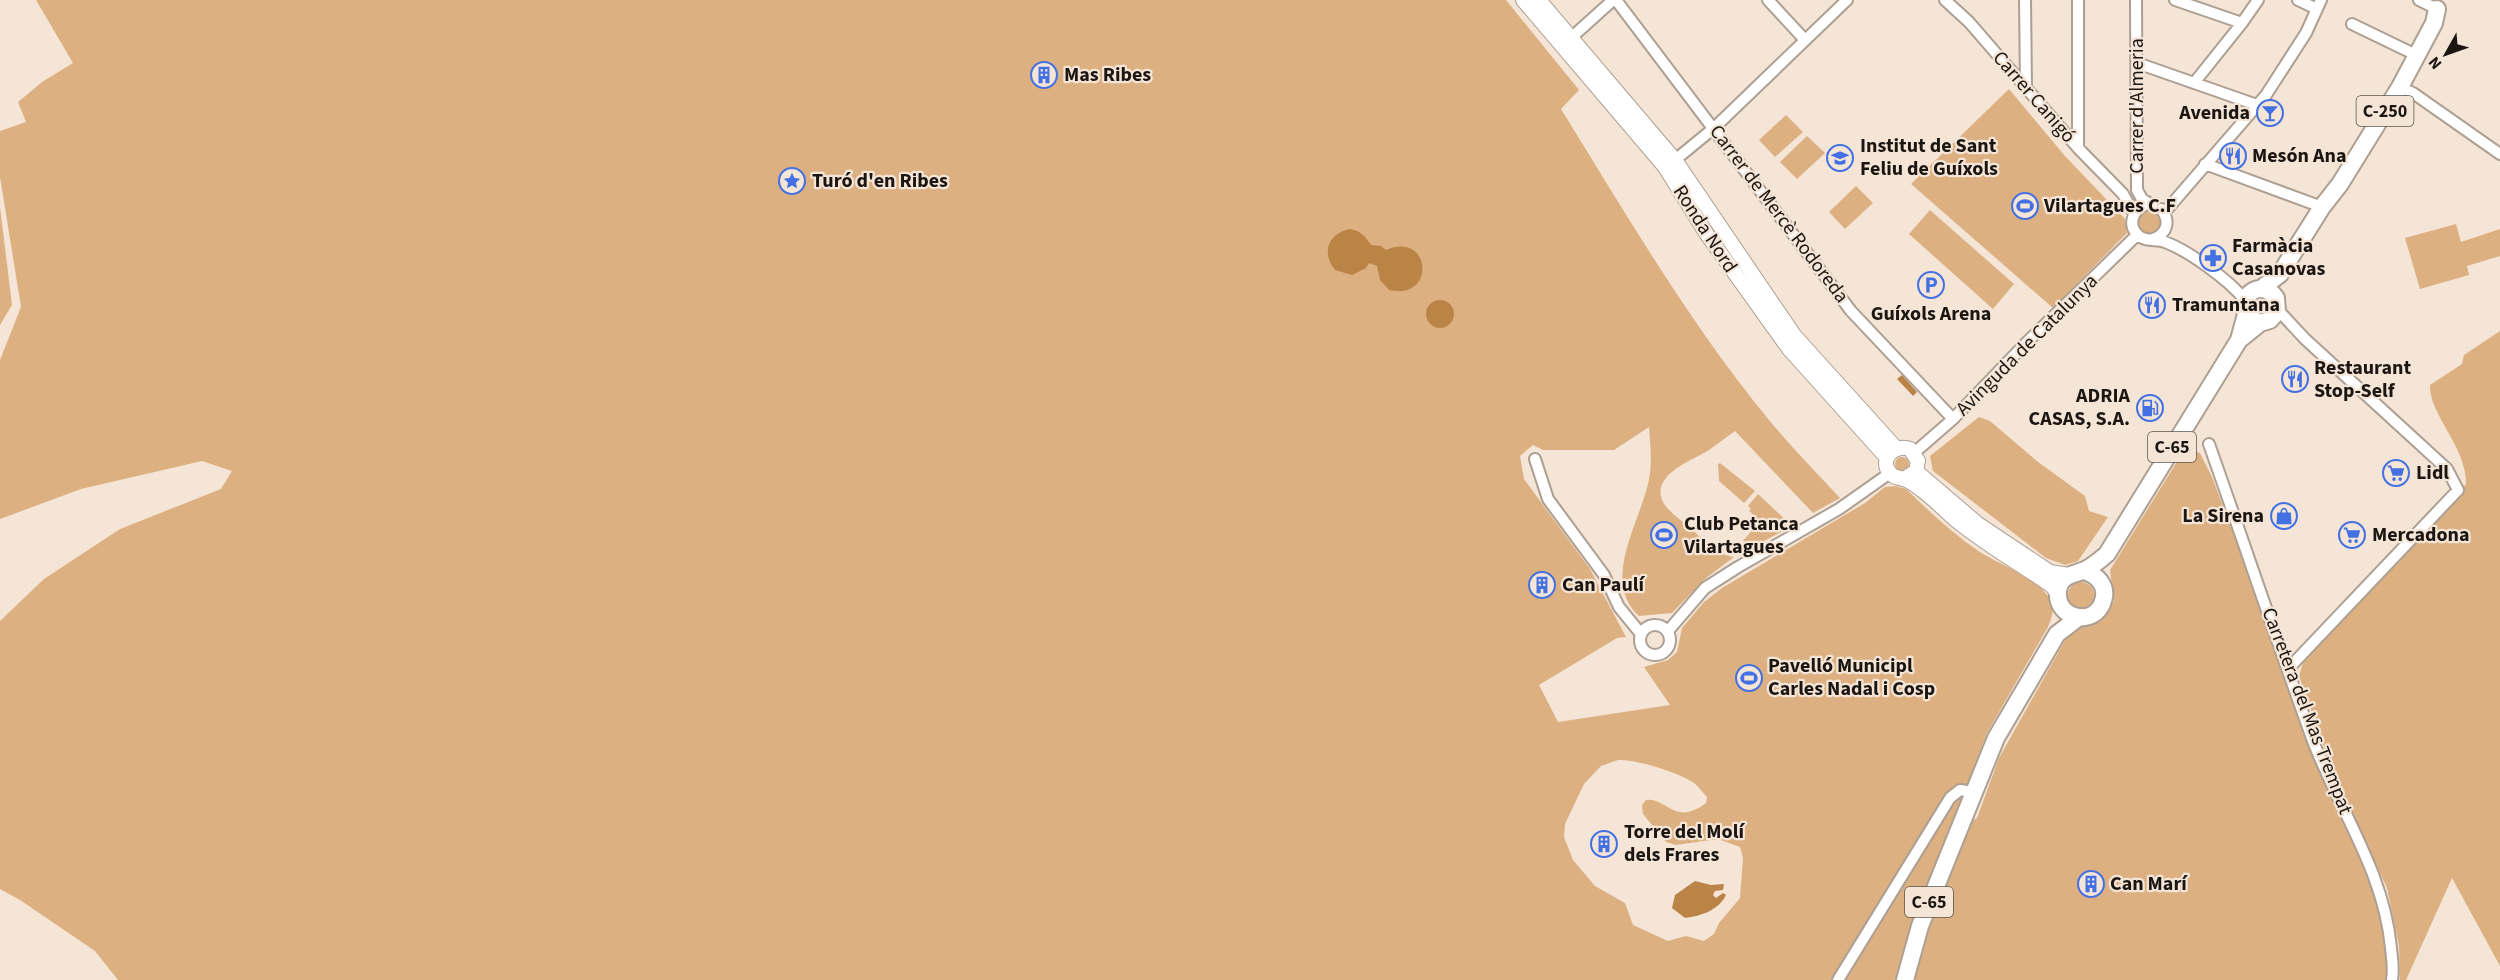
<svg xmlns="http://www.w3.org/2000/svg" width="2500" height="980" font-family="'Source Sans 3',sans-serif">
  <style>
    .green { fill: #ddb081; fill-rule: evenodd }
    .water { fill: #bb8447 }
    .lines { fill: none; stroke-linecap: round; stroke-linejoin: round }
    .minor-casing { stroke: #ad9f92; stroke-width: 14 }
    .tertiary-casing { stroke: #ad9f92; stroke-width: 16 }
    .primary-casing { stroke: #ad9f92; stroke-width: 20 }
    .minor { stroke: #fff; stroke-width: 10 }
    .tertiary { stroke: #fff; stroke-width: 14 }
    .primary { stroke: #fff; stroke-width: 16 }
    .labels { text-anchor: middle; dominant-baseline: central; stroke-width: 4.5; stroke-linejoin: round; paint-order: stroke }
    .shield { fill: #f4e5d7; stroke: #5c544c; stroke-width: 1.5 }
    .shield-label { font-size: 18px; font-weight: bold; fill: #1b1611 }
    .poi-label { font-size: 20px; font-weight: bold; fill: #1b1611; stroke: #f4e5d7; text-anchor: start }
    .street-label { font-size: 20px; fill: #1b1611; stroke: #f4e5d7 }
  </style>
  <rect width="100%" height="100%" fill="#f4e5d7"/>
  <path class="green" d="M36 0H1506L1579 90 1561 109C1626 214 1690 324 1769 420 1791 447 1816 472 1840 498L1813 513 1735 431C1726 437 1718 444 1709 450 1693 460 1652 474 1662 500 1667 511 1680 519 1689 527 1702 538 1716 555 1734 557L1706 578 1672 613 1639 616C1598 579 1645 516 1650 473 1652 458 1650 442 1649 427L1614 450H1543L1533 445 1520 456 1524 479 1590 569 1626 637 1617 638 1539 685 1558 722 1670 705 1644 667 1668 660 1677 652 1682 628 1704 602 1722 588 1865 503 1885 487 1896 486 1906 489C1929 511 1953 534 1980 552 2002 566 2032 575 2049 597 2056 606 2052 617 2048 627L1987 733 1949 834 1977 818 1999 758 2073 626 2096 621 2114 601 2110 570 2178 460 2184 453 2195 451 2200 453 2212 477 2248 572 2382 901 2392 967 2388 980H118L95 951 20 900 0 889V621L44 579 120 529 221 489 232 471 202 461 81 489 0 519V360L21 307 0 177V131L26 122 18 102 42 82 73 63ZM1618 760C1636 759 1680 773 1694 783 1699 787 1703 793 1707 797L1706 803C1674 827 1667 797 1646 800L1642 805 1643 814 1666 842 1676 845 1718 839 1740 847 1743 858 1740 898 1719 923 1714 934 1704 941 1686 936 1668 941 1633 925 1625 903 1595 886 1573 860 1564 837 1565 824 1584 784 1601 766Z
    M2009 89 2065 156 2125 219 2127 233 2053 308 1911 184Z
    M1786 115 1803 132 1775 157 1759 140Z
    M1807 136 1825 153 1797 179 1780 162Z
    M1856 186 1873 203 1845 229 1829 212Z
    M0 207 12 305 0 325Z
    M1930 210 2014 284 1993 309 1909 234Z
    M2137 222a12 12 0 1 1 24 0a12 12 0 1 1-24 0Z
    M2456 224 2461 242 2500 229V256L2467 266 2469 275 2420 289 2405 238Z
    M2265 296 2271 306 2265 315 2254 314 2251 301 2254 297Z
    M2500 331V966L2452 878 2406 980H2400L2399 946 2387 888 2331 767 2299 676 2303 663 2312 651 2466 484C2467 447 2429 415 2430 385L2462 364 2464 355Z
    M1979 417 1990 421 2038 462 2085 496 2089 511 2108 517 2078 561 2065 565 2046 558 1933 471 1930 456Z
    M1895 464a7 7 0 1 1 14 0a7 7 0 1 1-14 0Z
    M1720 463 1755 491 1744 503 1719 481 1718 464Z
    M1758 494 1792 526 1751 548 1743 541 1760 521 1749 511 1751 509 1748 506Z
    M2068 595a13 13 0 1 1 26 0a13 13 0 1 1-26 0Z"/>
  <path class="water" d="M1350 229C1361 231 1365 236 1371 245L1381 246 1386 250C1431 230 1437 301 1389 290L1380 280 1377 266 1369 263 1366 268 1352 275 1335 270C1321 253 1328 233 1350 229Z
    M1426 314a14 14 0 1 1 28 0a14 14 0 1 1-28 0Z
    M1902 375 1917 392 1913 396 1897 379Z
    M1695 881 1711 885 1724 884 1723 890 1715 891 1713 895 1716 898 1723 893 1726 895C1719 910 1701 916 1685 918L1672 908 1675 895Z"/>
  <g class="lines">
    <defs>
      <path id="minor" d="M1616 0 1851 311 1953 419
        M1768 0 1805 40
        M1945 0 1969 22 2078 148 2123 194 2134 214
        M2025 0 2026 87
        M2078 0V148
        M2136 0 2137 190 2142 199 2152 205
        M2175 0 2242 23
        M2298 0 2317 9
        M2419 0 2437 9
        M2352 24 2412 53
        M1572 37 1613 0
        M2137 63 2257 105
        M2194 83 2242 23 2258 0
        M2400 87 2413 93 2500 154
        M1675 160 1714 128 1847 0
        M2205 164 2322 207
        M2145 205C2133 210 2127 225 2138 235 2145 242 2156 239 2165 242 2189 251 2229 280 2245 300
        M2164 213 2266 95 2306 33 2321 0
        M2153 239C2167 234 2171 221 2161 209
        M2278 310 2305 339 2447 469 2458 490 2288 669
        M2209 444C2244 543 2277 642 2313 741 2340 811 2384 872 2391 948 2392 959 2394 969 2392 980
        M1914 453 1953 419 2025 344 2137 235
        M1535 459 1548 499 1604 575 1619 607 1641 634
        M1640 640a15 15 0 1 1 30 0a15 15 0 1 1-30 0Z
        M1668 631 1705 588 1738 567 1839 509 1890 473
        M1838 980 1950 798 1960 790 1974 792"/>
      <path id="tertiary" d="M1523 0 1665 167 1706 233 1789 349 1887 458
        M1539 0 1675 160 1794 335 1896 448
        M1916 471 1978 524 2050 572 2069 575
        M1904 479 1916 471 1918 461 1910 449C1895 443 1877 460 1891 474 1895 478 1898 477 1903 479 1910 480 1917 487 1923 491 1935 500 1945 511 1957 521 1987 545 2020 564 2052 586L2058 594"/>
      <path id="primary" d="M2262 288 2280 274 2322 207 2340 184 2400 87 2434 23 2437 9
        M2239 340 2260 323 2270 320 2277 312 2276 298C2262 278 2236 295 2247 316L2260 323
        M2083 571C2097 574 2108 586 2103 601 2095 628 2055 619 2058 591 2060 575 2073 575 2085 570 2093 566 2100 560 2107 554L2239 340 2246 314
        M1905 980 1920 926 1996 738 2057 634 2078 618"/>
    </defs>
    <use href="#minor" class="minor-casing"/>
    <use href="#tertiary" class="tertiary-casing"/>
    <use href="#primary" class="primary-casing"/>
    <use href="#minor" class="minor"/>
    <use href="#tertiary" class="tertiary"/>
    <use href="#primary" class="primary"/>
  </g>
  <defs>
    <symbol id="building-ring" viewBox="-11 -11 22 22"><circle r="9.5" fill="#f4e5d7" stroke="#4370e2" stroke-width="1.5"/><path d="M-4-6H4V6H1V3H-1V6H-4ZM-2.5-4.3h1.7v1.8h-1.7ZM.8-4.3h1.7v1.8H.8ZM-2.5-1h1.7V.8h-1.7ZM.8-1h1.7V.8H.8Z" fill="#4370e2"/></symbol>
    <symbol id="bar-ring" viewBox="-11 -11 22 22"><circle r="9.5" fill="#f4e5d7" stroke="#4370e2" stroke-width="1.5"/><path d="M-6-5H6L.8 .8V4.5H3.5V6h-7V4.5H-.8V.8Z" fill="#4370e2"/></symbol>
    <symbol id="restaurant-ring" viewBox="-11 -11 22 22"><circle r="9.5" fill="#f4e5d7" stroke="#4370e2" stroke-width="1.5"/><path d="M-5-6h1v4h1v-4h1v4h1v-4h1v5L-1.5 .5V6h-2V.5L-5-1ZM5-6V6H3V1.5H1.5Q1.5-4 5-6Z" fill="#4370e2"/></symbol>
    <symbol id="school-ring" viewBox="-11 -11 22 22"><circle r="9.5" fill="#f4e5d7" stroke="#4370e2" stroke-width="1.5"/><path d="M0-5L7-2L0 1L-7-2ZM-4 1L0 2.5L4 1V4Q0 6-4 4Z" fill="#4370e2"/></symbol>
    <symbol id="sight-ring" viewBox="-11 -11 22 22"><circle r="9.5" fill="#f4e5d7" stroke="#4370e2" stroke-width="1.5"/><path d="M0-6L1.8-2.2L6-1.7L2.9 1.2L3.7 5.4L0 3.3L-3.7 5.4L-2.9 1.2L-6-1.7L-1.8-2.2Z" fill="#4370e2"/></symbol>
    <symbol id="stadium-ring" viewBox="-11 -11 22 22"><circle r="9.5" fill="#f4e5d7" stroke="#4370e2" stroke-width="1.5"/><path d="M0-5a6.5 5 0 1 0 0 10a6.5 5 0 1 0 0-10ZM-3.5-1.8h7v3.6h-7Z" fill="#4370e2"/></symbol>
    <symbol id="pharmacy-ring" viewBox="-11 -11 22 22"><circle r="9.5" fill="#f4e5d7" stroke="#4370e2" stroke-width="1.5"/><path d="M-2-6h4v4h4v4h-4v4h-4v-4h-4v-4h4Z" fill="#4370e2"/></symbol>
    <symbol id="parking-ring" viewBox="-11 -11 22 22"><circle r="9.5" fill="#f4e5d7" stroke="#4370e2" stroke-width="1.5"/><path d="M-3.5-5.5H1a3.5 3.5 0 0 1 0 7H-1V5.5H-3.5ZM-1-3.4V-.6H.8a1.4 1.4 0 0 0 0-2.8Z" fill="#4370e2"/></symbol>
    <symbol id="fuel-ring" viewBox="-11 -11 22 22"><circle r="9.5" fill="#f4e5d7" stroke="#4370e2" stroke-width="1.5"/><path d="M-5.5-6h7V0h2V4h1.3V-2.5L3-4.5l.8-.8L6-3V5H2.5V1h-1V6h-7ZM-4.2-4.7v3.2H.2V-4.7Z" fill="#4370e2"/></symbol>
    <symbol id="supermarket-ring" viewBox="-11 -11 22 22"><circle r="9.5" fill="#f4e5d7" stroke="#4370e2" stroke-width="1.5"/><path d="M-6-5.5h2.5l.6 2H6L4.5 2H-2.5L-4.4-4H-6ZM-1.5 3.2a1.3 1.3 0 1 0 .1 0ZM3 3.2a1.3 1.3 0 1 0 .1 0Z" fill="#4370e2"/></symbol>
    <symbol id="shop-ring" viewBox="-11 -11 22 22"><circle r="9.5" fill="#f4e5d7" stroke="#4370e2" stroke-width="1.5"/><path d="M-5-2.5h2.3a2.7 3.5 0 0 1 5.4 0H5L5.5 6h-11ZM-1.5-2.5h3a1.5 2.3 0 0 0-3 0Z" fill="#4370e2"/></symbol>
  </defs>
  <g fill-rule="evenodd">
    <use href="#building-ring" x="1029" y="60" width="30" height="30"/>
    <use href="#bar-ring" x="2255" y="98" width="30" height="30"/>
    <use href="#restaurant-ring" x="2218" y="141" width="30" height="30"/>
    <use href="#school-ring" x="1825" y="143" width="30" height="30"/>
    <use href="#sight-ring" x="777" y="166" width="30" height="30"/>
    <use href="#stadium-ring" x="2010" y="191" width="30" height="30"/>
    <use href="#pharmacy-ring" x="2198" y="243" width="30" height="30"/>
    <use href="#parking-ring" x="1916" y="270" width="30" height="30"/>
    <use href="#restaurant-ring" x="2137" y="290" width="30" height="30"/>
    <use href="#restaurant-ring" x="2280" y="364" width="30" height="30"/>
    <use href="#fuel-ring" x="2135" y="393" width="30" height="30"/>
    <use href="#supermarket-ring" x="2381" y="458" width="30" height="30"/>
    <use href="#shop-ring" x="2269" y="501" width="30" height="30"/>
    <use href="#stadium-ring" x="1649" y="520" width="30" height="30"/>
    <use href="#supermarket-ring" x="2337" y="520" width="30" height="30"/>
    <use href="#building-ring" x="1527" y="570" width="30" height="30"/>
    <use href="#stadium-ring" x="1734" y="663" width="30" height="30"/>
    <use href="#building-ring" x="1589" y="829" width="30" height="30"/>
    <use href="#building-ring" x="2076" y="869" width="30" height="30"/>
  </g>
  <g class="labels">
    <g class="shield">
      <rect x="2356.5" y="96" width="57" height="30" rx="4.5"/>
      <rect x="2148" y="432" width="48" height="30" rx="4.5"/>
      <rect x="1905" y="887" width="48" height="30" rx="4.5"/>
    </g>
    <g class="shield-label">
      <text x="2385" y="111">C-250</text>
      <text x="2172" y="447">C-65</text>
      <text x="1929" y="902">C-65</text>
    </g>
    <g class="poi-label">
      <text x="1064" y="75">Mas Ribes</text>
      <text x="2250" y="113" text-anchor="end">Avenida</text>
      <text x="1860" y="146">Institut de Sant<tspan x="1860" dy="23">Feliu de Guíxols</tspan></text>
      <text x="2252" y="156">Mesón Ana</text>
      <text x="812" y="181">Turó d'en Ribes</text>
      <text x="2044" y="206">Vilartagues C.F</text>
      <text x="2232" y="246">Farmàcia<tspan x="2232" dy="23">Casanovas</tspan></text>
      <text x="2172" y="305">Tramuntana</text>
      <text x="1931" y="314" text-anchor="middle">Guíxols Arena</text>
      <text x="2314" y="368">Restaurant<tspan x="2314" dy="23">Stop-Self</tspan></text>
      <text x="2130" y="396" text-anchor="end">ADRIA<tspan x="2130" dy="23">CASAS, S.A.</tspan></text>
      <text x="2416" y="473">Lidl</text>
      <text x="2264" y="516" text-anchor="end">La Sirena</text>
      <text x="1684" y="524">Club Petanca<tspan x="1684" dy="23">Vilartagues</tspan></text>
      <text x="2372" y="535">Mercadona</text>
      <text x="1562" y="585">Can Paulí</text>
      <text x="1768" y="666">Pavelló Municipl<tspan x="1768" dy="23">Carles Nadal i Cosp</tspan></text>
      <text x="1624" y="832">Torre del Molí<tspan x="1624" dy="23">dels Frares</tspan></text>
      <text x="2110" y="884">Can Marí</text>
    </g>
    <g class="street-label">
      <text transform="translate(2034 97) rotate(49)">Carrer Canigó</text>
      <text transform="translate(2137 106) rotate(-90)">Carrer d'Almeria</text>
      <text transform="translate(1779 214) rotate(53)">Carrer de Mercè Rodoreda</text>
      <text transform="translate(1705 229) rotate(57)">Ronda Nord</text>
      <text transform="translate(2027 345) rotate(-45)">Avinguda de Catalunya</text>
      <text transform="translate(2307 711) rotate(69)">Carretera del Mas Trempat</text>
    </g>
  </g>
  <g transform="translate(2446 54) rotate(230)" stroke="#f4e5d7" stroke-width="4.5" paint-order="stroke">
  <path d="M0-4.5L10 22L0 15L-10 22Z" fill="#1b1611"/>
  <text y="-9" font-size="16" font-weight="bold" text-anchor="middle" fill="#1b1611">N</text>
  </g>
</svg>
